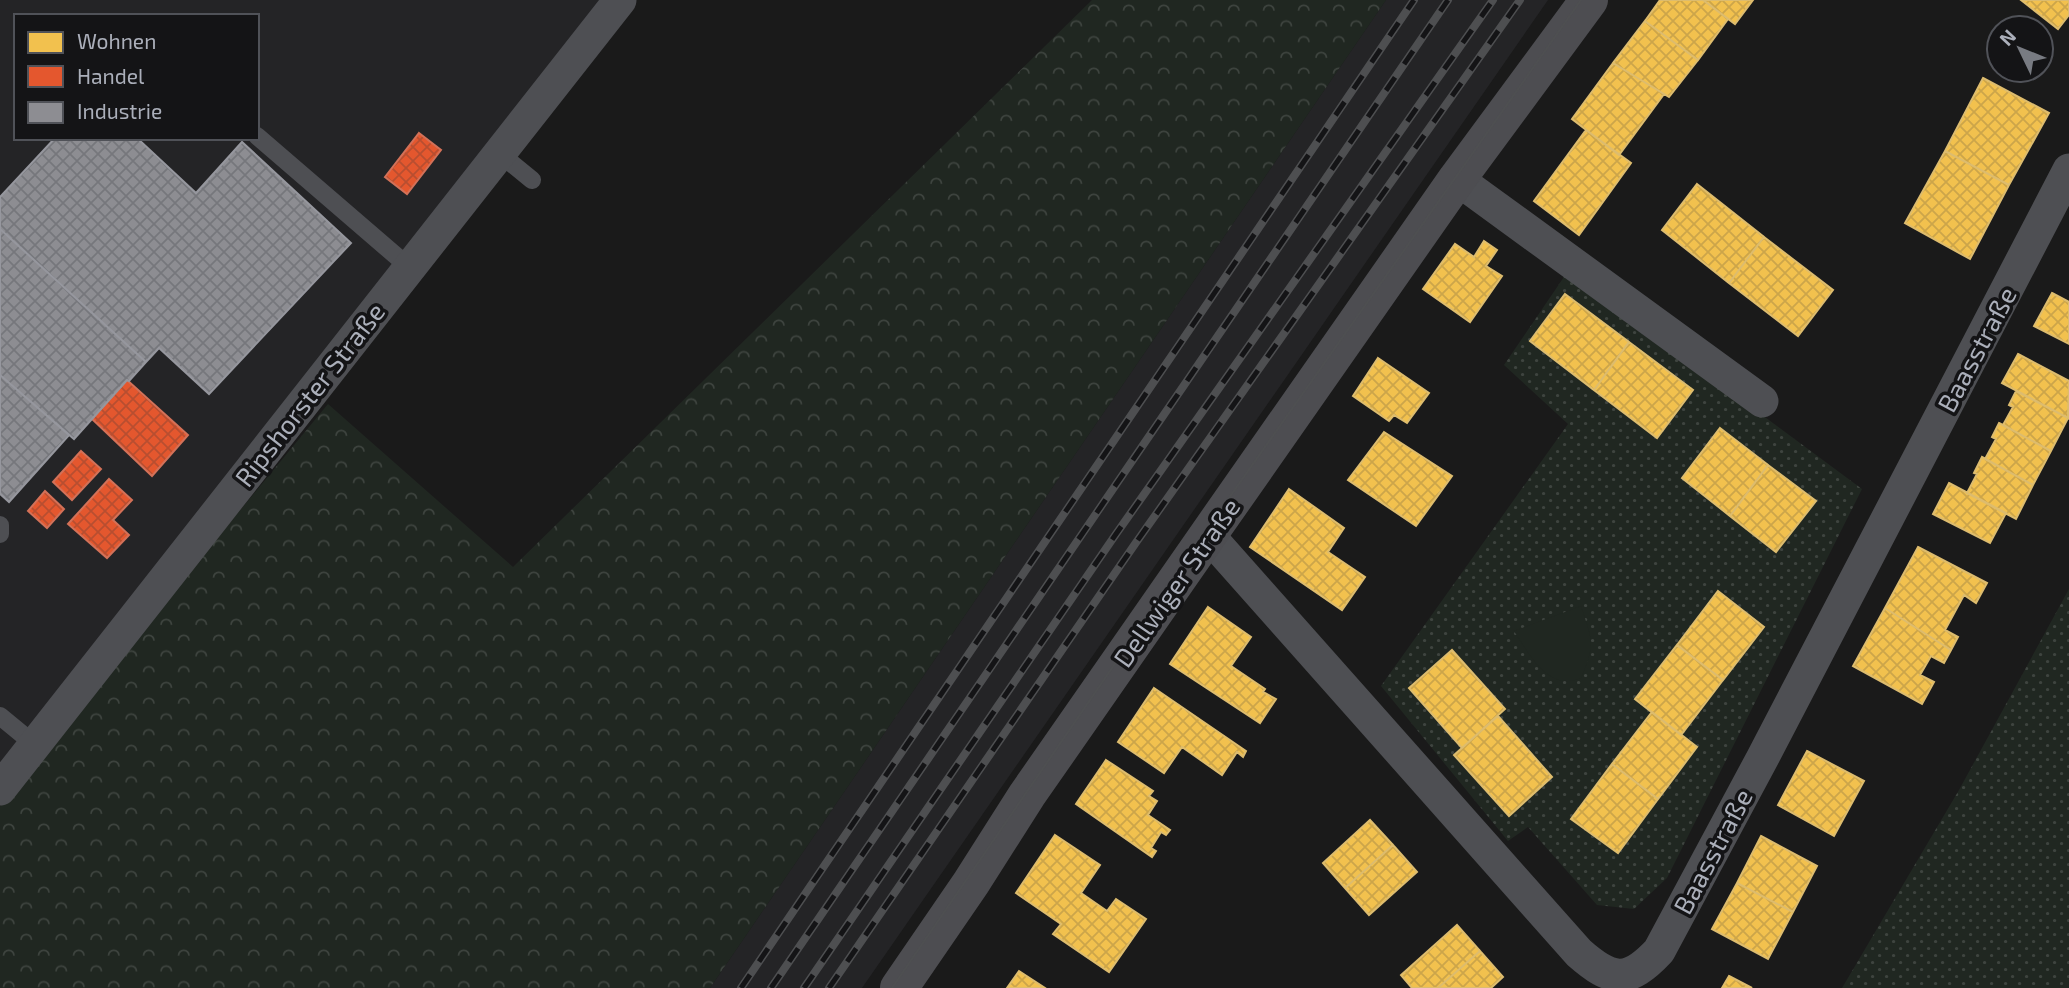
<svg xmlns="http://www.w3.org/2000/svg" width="2069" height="988" font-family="'Exo 2',sans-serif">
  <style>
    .built { fill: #242426; fill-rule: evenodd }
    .grass { fill: url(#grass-dots) }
    .forest { fill: url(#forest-crowns) }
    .park { fill: #202721 }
    .homes { fill: url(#homes-cross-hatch); stroke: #ddbc6e; stroke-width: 2 }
    .shops { fill: url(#shops-cross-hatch); stroke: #d37158; stroke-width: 2 }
    .industry { fill: url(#industry-cross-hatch); stroke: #96979e; stroke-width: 2 }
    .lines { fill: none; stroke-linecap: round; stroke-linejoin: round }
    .service { stroke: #4e4f53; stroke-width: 18 }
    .minor { stroke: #4e4f53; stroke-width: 33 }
    .secondary { stroke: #4d4d51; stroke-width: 38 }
    .tram { stroke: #4e4f51; stroke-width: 2 }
    .rail-casing { stroke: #4e4f51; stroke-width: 8 }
    .rail { stroke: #141416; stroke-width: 5; stroke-dasharray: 16; stroke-linecap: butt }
    .labels { text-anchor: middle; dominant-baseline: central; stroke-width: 7; stroke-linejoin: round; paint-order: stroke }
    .street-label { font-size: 26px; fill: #abafba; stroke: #141416 }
  </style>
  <defs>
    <pattern id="grass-dots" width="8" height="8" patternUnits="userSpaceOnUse" patternTransform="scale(1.75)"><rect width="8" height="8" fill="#202721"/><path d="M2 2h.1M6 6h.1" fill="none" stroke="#3e443f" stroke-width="1.8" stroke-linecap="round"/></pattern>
    <pattern id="forest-crowns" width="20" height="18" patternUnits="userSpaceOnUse" patternTransform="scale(1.75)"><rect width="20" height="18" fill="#202721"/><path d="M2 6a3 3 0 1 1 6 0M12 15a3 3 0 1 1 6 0" fill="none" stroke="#3e443f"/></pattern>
    <pattern id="homes-cross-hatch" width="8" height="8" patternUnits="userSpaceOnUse" patternTransform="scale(1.75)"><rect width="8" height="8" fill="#f2c14e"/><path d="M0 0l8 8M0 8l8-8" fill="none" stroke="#cca54a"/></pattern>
    <pattern id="shops-cross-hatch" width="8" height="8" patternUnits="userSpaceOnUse" patternTransform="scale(1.75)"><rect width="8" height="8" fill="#e4572e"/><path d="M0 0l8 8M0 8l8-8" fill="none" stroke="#b84e30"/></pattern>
    <pattern id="industry-cross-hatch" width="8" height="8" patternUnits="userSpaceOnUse" patternTransform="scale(1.75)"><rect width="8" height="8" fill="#8d8d92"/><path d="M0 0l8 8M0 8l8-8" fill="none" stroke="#76777c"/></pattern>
  </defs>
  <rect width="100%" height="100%" fill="#1a1a1a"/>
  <path class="built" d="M0 0H609L0 776ZM16 16H257V138H16Z
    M1386 0H1548L862 988H710Z"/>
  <path class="grass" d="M1568 271 1862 489 1667 878 1634 909 1597 905 1528 827 1508 841 1381 686 1568 424 1504 365Z
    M2069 589V988H1842L1959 790Z"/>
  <path class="forest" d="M1092 0H1386L710 988H0V806L45 746 328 404 513 567Z"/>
  <path class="park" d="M1581 606C1592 641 1596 643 1581 678 1548 692 1530 655 1514 631Z"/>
  <path class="homes" d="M1660 0H1703L1728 19 1698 60 1645 21Z
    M1703 0H1753L1735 24Z
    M2021 0H2069V15L2058 29Z
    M1645 21 1698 60 1669 97 1613 63Z
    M1613 63 1664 94 1619 155 1572 119Z
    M1983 78 2049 113 2009 185 1945 151Z
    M1586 130 1631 163 1579 235 1534 201Z
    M1945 151 2009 185 1970 259 1905 223Z
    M1697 184 1764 237 1729 283 1662 230Z
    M1764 237 1833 290 1798 336 1729 283Z
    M1484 241 1497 250 1486 266 1502 276 1470 322 1423 289 1455 244 1474 257Z
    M2052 293 2069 302V344L2034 326Z
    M1565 294 1629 342 1594 390 1530 341Z
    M1629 342 1693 390 1657 438 1594 390Z
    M2018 354 2069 381 2068 418 2002 383Z
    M1378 358 1429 393 1407 423 1394 415 1389 421 1353 396Z
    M2016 391 2068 418 2051 451 2003 425 2013 407 2009 405Z
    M1999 423 2051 451 2033 485 1985 459 1996 439 1992 437Z
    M1720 428 1768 465 1730 516 1682 478Z
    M1384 432 1452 476 1416 526 1348 480Z
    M1982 457 2033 485 2016 519 1967 493 1977 474 1974 473Z
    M1768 465 1816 501 1776 552 1730 516Z
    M1949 483 2006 513 1990 543 1933 514Z
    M1289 489 1344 528 1328 552 1365 577 1342 610 1250 547Z
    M1918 547 1987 583 1976 603 1964 595 1945 630 1958 637 1951 650 1885 608Z
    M1718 591 1764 627 1723 680 1677 645Z
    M1208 607 1251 637 1231 666 1265 689 1263 692 1276 699 1260 723 1170 664Z
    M1885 608 1951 650 1944 663 1931 656 1920 675 1934 682 1922 704 1853 666Z
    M1677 645 1723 680 1681 735 1635 699Z
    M1452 650 1505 709 1462 748 1409 688Z
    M1154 688 1246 751 1243 757 1237 752 1222 775 1182 747 1164 773 1118 742Z
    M1652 712 1697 747 1658 799 1612 764Z
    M1498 716 1552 777 1509 816 1454 755Z
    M1807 751 1864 781 1834 836 1778 805Z
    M1106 760 1153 791 1149 796 1157 801 1148 815 1170 830 1166 835 1161 832 1151 848 1156 851 1152 857 1076 804Z
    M1612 764 1658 799 1618 853 1571 819Z
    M1370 820 1393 845 1345 888 1323 863Z
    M1055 835 1100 865 1081 893 1107 911 1116 899 1146 919 1109 972 1053 934 1061 924 1016 893Z
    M1761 836 1817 866 1793 912 1737 883Z
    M1393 845 1417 872 1369 915 1345 888Z
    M1737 883 1793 912 1768 959 1712 929Z
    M1457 925 1480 951 1438 988H1412L1401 975Z
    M1480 951 1503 977 1491 988H1438Z
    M1019 971 1045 988H1007Z
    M1729 976 1752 988H1722Z"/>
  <path class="shops" d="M419 133 441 150 407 194 385 177Z
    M127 380 188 435 152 476 92 419Z
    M81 451 101 469 72 500 53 482Z
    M109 479 132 500 113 520 129 535 107 558 68 524Z
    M45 491 64 509 47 528 28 511Z"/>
  <path class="industry" d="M55 138H137L196 193 242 142 351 243 209 394 159 348 146 362 0 229V197Z
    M0 229 146 362 129 381 127 380 74 439 0 375Z
    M0 375 69 435 9 502 0 494Z"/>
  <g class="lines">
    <path class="service" d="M257 136 409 267
      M499 153 532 180
      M0 525V534
      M0 716 34 744"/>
    <path class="minor" d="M1457 179 1762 401
      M1208 535 1579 953C1612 982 1628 984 1659 951L1762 759 2069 170
      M0 789 620 0"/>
    <path class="secondary" d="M899 988 971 883 1027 795 1208 535 1457 179 1589 0"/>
    <path class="tram" d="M892 988 1224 505 1581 0"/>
    <defs>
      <path id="rail" d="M741 988 1414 0
        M771 988 1448 0
        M804 988 1116 534 1493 0
        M829 988 1135 544 1520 0"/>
    </defs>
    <use href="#rail" class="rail-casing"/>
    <use href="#rail" class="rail"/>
  </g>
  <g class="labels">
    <g class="street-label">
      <text transform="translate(1976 349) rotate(-62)">Baasstraße</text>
      <text transform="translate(309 394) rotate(-52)">Ripshorster Straße</text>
      <text transform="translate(1176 582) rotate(-55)">Dellwiger Straße</text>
      <text transform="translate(1712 851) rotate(-62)">Baasstraße</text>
    </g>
  </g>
  <rect x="14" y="14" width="245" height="126" fill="#141416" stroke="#505258" stroke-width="2"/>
  <rect x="28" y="32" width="35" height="21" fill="#f2c14e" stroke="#505258" stroke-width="2"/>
  <text x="77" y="49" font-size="21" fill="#abafba">Wohnen</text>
  <rect x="28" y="66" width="35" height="21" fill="#e4572e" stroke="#505258" stroke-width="2"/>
  <text x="77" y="84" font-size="21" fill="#abafba">Handel</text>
  <rect x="28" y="102" width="35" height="21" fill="#8d8d92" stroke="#505258" stroke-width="2"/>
  <text x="77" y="119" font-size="21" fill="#abafba">Industrie</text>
  <g transform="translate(2020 49) rotate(313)"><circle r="33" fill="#141416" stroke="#505258" stroke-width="2"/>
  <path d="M0-5L12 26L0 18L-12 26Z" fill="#787b82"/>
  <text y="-10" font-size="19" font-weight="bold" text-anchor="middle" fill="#abafba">N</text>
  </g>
</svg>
